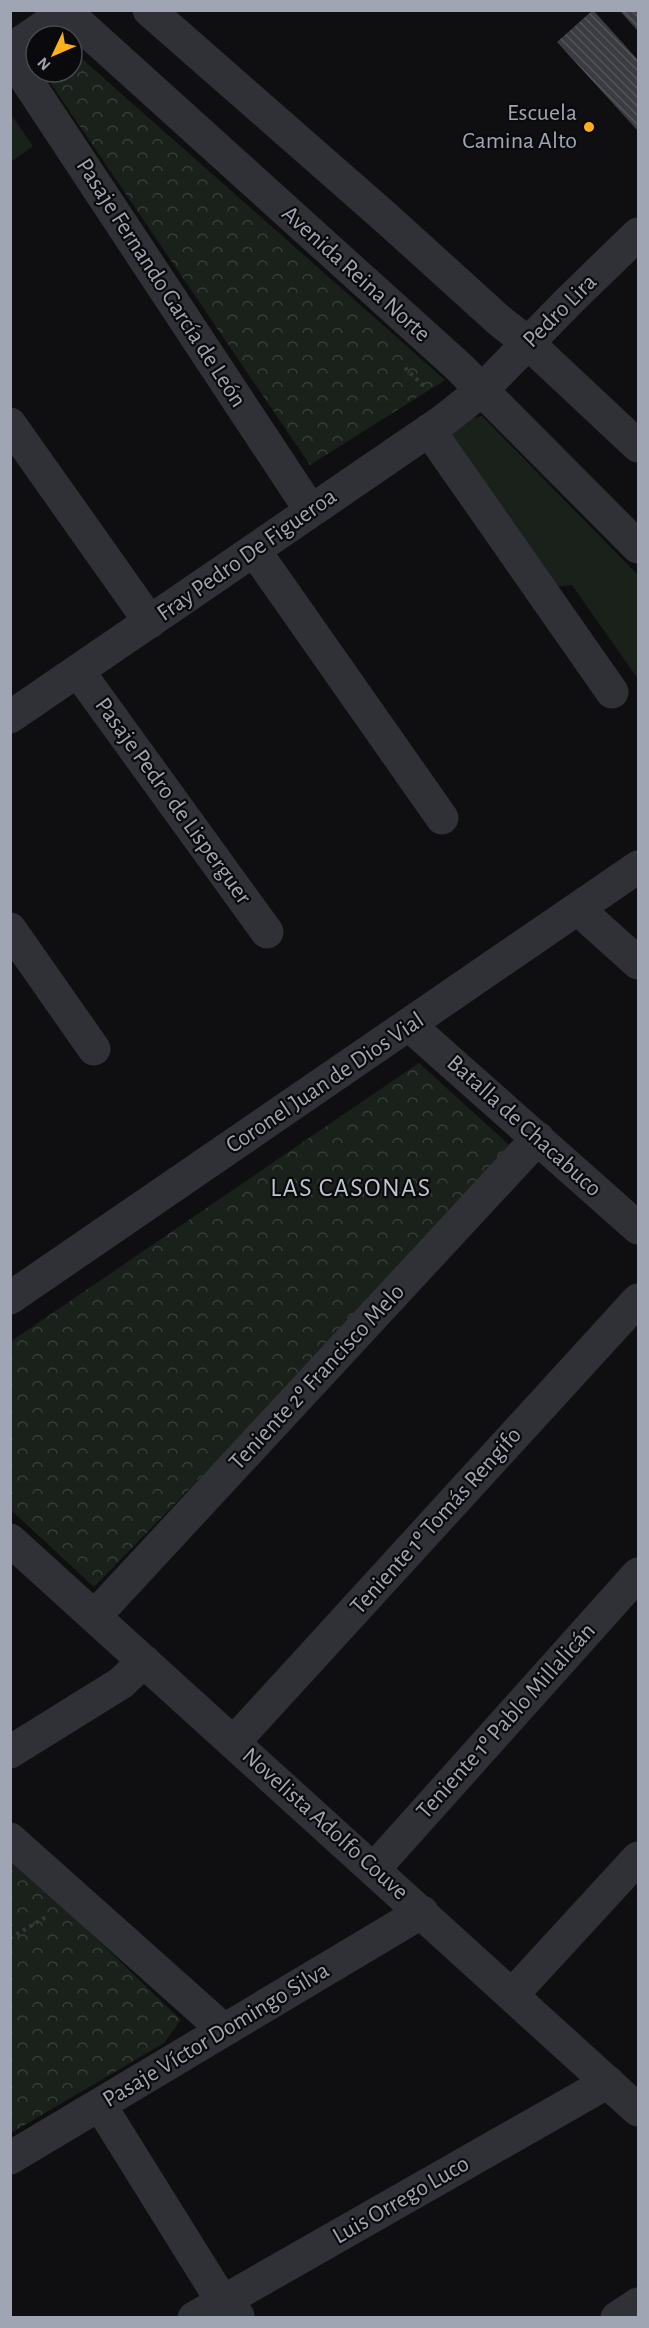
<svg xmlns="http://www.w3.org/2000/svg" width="649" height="2328" font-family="'Alegreya Sans',sans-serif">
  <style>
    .green { fill: #19211a }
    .forest { fill: url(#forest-crowns) }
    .building { fill: url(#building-back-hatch) }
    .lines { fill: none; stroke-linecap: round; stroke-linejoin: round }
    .path { stroke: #36383d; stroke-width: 4; stroke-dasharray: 3 4.5; stroke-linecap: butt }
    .minor { stroke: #303136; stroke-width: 33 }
    .tertiary { stroke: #303136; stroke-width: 33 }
    .poi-dot { fill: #ffb019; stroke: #0a0a0c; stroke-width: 2 }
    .labels { text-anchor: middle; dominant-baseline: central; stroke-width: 4.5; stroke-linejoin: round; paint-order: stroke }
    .poi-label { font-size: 24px; fill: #9fa5b3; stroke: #0a0a0c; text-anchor: end }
    .street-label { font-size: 24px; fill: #9fa5b3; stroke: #0a0a0c }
    .neighbourhood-label { font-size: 26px; letter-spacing: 1.5px; fill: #c0c4cf; stroke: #0a0a0c }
  </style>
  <defs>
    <pattern id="forest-crowns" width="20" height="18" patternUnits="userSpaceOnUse" patternTransform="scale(1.5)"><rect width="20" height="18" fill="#19211a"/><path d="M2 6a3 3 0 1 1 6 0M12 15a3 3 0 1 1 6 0" fill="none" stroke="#373e39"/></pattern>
    <pattern id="building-back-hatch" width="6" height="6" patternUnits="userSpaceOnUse" patternTransform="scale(1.5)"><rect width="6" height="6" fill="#3b3c41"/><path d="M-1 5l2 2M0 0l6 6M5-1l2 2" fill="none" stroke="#54555a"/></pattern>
  </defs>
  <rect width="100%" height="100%" fill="#0f0f11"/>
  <path class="green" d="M10 113 33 146 11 162H10Z
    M482 416 638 575V679L572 585 555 587 441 432 468 419Z"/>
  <path class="forest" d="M72 50 445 380 310 465 43 72H72Z
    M419 1063 517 1152 94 1587 11 1510 10 1342Z
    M10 1861 52 1896 181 2020 164 2043 11 2133Z"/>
  <path class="building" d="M593 10 638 60V131L557 42Z
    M619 10H638V31Z"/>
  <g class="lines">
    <path class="path" d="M405 368 427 389
      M10 1938 46 1917"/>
    <path class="minor" d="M10 50 68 10
      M10 55 311 511
      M10 424 150 622
      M429 430 612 692
      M254 550 442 818
      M78 671 267 932
      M10 717 444 420 482 390
      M578 909 638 963
      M10 929 94 1049
      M409 1025 638 1228
      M10 1298 638 867
      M10 1540 638 2110
      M95 1616 538 1138
      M234 1742 638 1300
      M10 1752 121 1683 144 1661
      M10 1839 224 2030
      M374 1869 638 1574
      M512 1995 638 1858
      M100 2105 222 2301 238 2316
      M10 2158 422 1912
      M194 2318 608 2082
      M617 2318 638 2304"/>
    <path class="tertiary" d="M64 10 459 367 638 547
      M149 10 385 217 501 322 528 343 638 446
      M482 390 570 300 638 234"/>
  </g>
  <circle class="poi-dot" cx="589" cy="127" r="6"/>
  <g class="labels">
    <g class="poi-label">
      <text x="577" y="113">Escuela<tspan x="577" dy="28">Camina Alto</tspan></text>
    </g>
    <g class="street-label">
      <text transform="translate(356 274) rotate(42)">Avenida Reina Norte</text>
      <text transform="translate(161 283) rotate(57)">Pasaje Fernando García de León</text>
      <text transform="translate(560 311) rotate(-45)">Pedro Lira</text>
      <text transform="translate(247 555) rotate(-35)">Fray Pedro De Figueroa</text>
      <text transform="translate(173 801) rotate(54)">Pasaje Pedro de Lisperguer</text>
      <text transform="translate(325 1083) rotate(-34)">Coronel Juan de Dios Vial</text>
      <text transform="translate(524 1126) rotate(42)">Batalla de Chacabuco</text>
      <text transform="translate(317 1377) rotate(-47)">Teniente 2º Francisco Melo</text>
      <text transform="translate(436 1521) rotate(-48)">Teniente 1º Tomás Rengifo</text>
      <text transform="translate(506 1721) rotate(-48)">Teniente 1º Pablo Millalicán</text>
      <text transform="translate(325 1824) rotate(42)">Novelista Adolfo Couve</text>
      <text transform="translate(216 2035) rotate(-31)">Pasaje Víctor Domingo Silva</text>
      <text transform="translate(401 2200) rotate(-30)">Luis Orrego Luco</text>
    </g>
    <g class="neighbourhood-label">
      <text x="351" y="1188">LAS CASONAS</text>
    </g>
  </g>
  <rect width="649" height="2328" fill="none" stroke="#9fa5b3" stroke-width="24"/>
  <g transform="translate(54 54) rotate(226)"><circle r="28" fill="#0a0a0c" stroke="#46484f" stroke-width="1.5"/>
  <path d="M0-4.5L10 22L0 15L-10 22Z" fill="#ffb019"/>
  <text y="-9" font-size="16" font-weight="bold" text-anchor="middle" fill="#9fa5b3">N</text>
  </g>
</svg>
